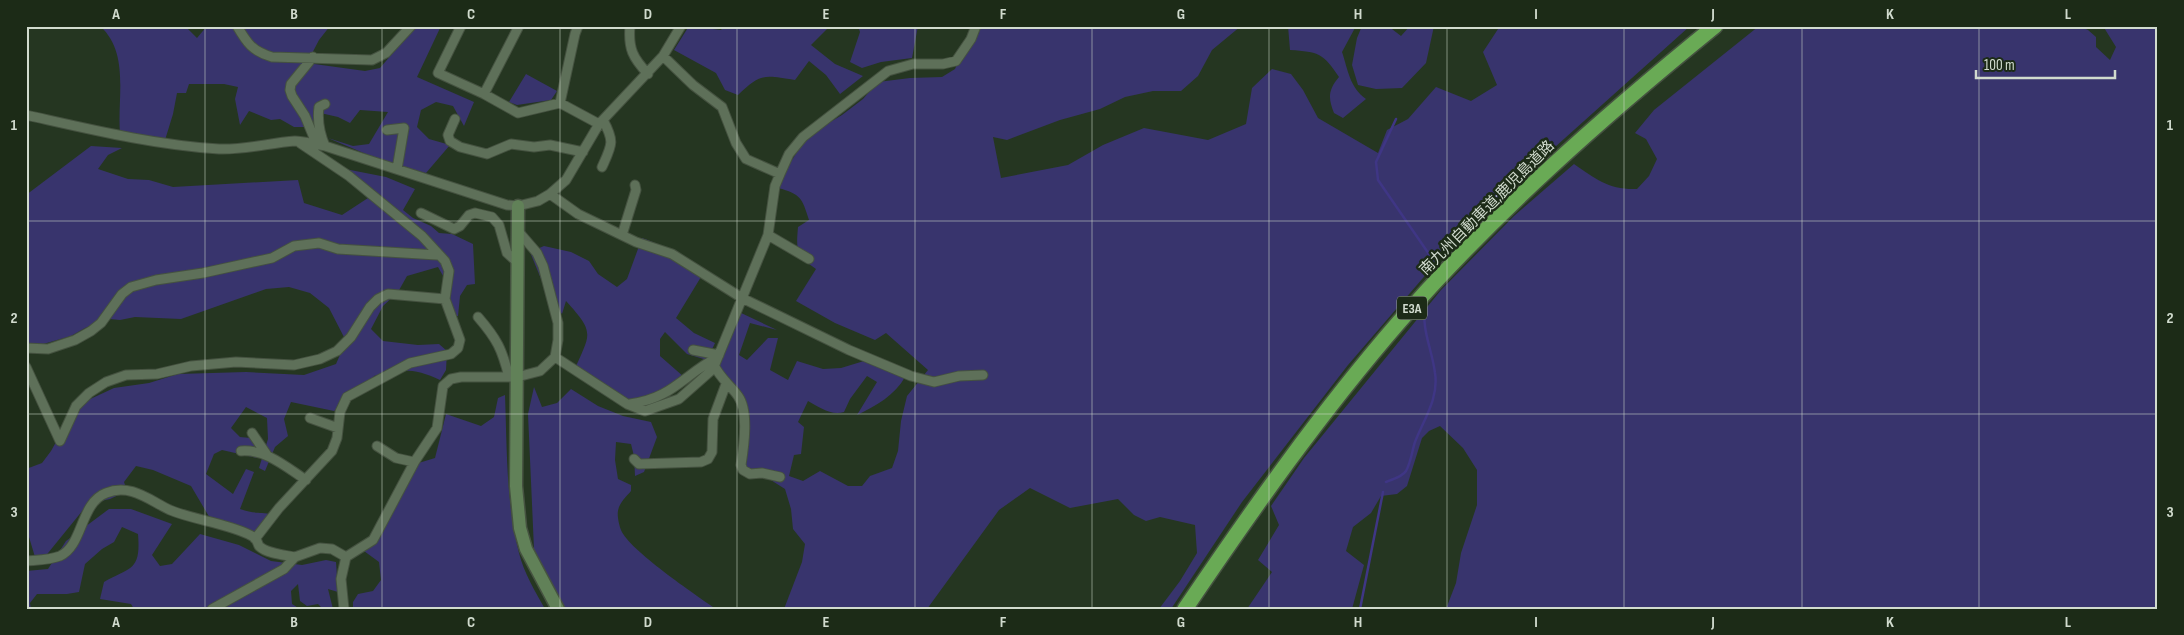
<svg xmlns="http://www.w3.org/2000/svg" width="2184" height="635" font-family="'Sofia Sans Condensed','Noto Sans JP',sans-serif">
  <style>
    .green { fill: #38346d }
    .lines { fill: none; stroke-linecap: round; stroke-linejoin: round }
    .stream { stroke: #3f3685; stroke-width: 2.5 }
    .street-casing { stroke: #455240; stroke-width: 11 }
    .secondary-casing { stroke: #455240; stroke-width: 15 }
    .highway-casing { stroke: #455240; stroke-width: 18 }
    .street { stroke: #5e7059; stroke-width: 9 }
    .secondary { stroke: #618158; stroke-width: 12 }
    .highway { stroke: #69aa55; stroke-width: 15 }
    .grid { fill: none; stroke: #d1dbce; stroke-width: 1; stroke-opacity: 0.55 }
    .labels { text-anchor: middle; dominant-baseline: central; stroke-width: 5; stroke-linejoin: round; paint-order: stroke }
    .shield { fill: #1c2b17; stroke: #9ba697; stroke-width: 1 }
    .shield-label { font-size: 14px; font-weight: bold; fill: #d1dbce }
    .street-label { font-size: 15px; fill: #d1dbce; stroke: #1c2b17 }
    .neatline { fill: none; stroke: #d1dbce; stroke-width: 2 }
    .grid-label { font-size: 16px; text-anchor: middle; font-weight: bold; fill: #d1dbce }
  </style>
  <rect width="100%" height="100%" fill="#253621"/>
  <path class="green" d="M100 26H185L197 38 207 26H330L319 40 307 63 365 71 380 68 416 26H441L417 77 474 102 464 126 453 106 436 102 421 110 417 127 429 139 450 145 426 173 385 162 328 138 353 146 369 144 388 112 360 110 350 123 338 117 316 112V127H294L280 119 271 120 249 111 240 125 235 99 238 87 224 84H189L186 93H177L173 114 165 140 120 133C117 98 130 53 100 26Z
    M689 26 721 30 724 26H830L811 45 835 64 863 76 840 94 826 75 809 61 795 80C764 75 761 73 738 95L725 90 716 73 674 50Z
    M858 26H918L912 58 881 62 862 68 850 62 860 32Z
    M973 26H1241L1212 50 1198 76 1181 91H1153L1125 97 1100 109 1060 120 1007 140 993 137 1001 178 1068 165 1103 145 1144 128 1208 140 1246 124 1252 88 1272 69 1291 74 1303 90 1318 118 1378 153 1387 130 1408 119 1436 87 1471 101 1497 85 1483 52 1500 26H1690L1555 147 1435 264 1348 365 1242 502 1171 609H1159L1180 581 1197 553 1195 525 1160 517 1146 521 1134 515 1118 499 1070 508 1030 488 999 510 927 609H784L802 562 805 544 793 529 791 509 785 489 766 477 745 470 746 432 738 405 723 382 717 361 739 312 777 330 750 323 739 355 747 360 768 338H778L770 370 788 380 797 361 823 369 841 368 864 361 905 377C895 395 876 406 857 415L877 382 867 376 850 399 844 412C831 416 819 407 808 401L798 422 804 427 801 454 794 455 789 476 803 481 820 471 848 486H862L870 476 892 468 898 451 901 421 907 396 928 370 886 333 875 340 835 323 796 301 816 269C796 255 796 251 798 227L809 220C802 198 801 194 778 188L782 176 807 136 842 115 863 99 878 82 910 78 942 77 955 69Z
    M1288 26H1356L1342 52C1348 70 1350 88 1366 99L1343 118 1334 113C1328 98 1328 90 1339 77 1323 53 1319 52 1290 50Z
    M1362 26H1388L1401 36 1410 26H1434L1426 63 1402 88 1376 89 1358 85 1352 65 1357 38Z
    M1759 26H2079L2088 30 2096 37V47L2110 60 2116 47 2103 26H2158V609H1446L1456 583 1461 553 1477 505V470L1463 448 1440 426 1429 431 1422 438 1407 486 1397 494 1381 496 1371 513 1353 527 1346 551 1364 565 1352 609H1247L1272 572 1258 560 1279 525 1271 506 1304 458 1441 290 1514 216 1574 164C1596 179 1609 190 1637 189L1649 176 1657 159 1646 139 1635 133 1654 110Z
    M526 74 557 91 551 100 517 105 509 102Z
    M91 146 122 148 108 155 98 169 128 179 149 180 173 187 298 180 304 203 342 215 368 198 330 166 386 177 415 189 403 210 413 218 431 226 439 233 452 234 473 244 475 284 467 285 460 296 458 316H453L446 281 438 267 407 276 398 292 383 306 371 329 383 341 418 345 439 344 447 351 446 370 440 380C416 368 398 368 374 376L368 387 334 411 291 402 284 419 288 436 275 447 265 471 259 468 268 439 267 418 246 407 231 428 240 437 261 439 257 458 222 450 214 454 206 474 233 494 246 469 254 472 240 509C254 514 259 512 272 514L260 529 248 538 214 525 191 486 153 470 136 466 124 482 127 491 110 499 92 503 83 510 44 558 35 557 26 527V469L42 463 51 451 70 417 86 401 114 388 149 383 178 374 246 372 304 375 336 364 346 341 329 308 310 293 289 287 266 289 181 319 135 317 120 320 110 319 85 328 71 336 26 349V195Z
    M642 238C667 246 683 259 701 277L676 318 694 333 715 343 707 360 687 354 665 332 660 339V356L684 377 632 408C609 400 592 388 574 371 590 333 596 334 566 301L562 314 548 296 530 252 544 246 571 252 589 261 598 274 617 287 627 279Z
    M534 387 542 407 557 403 571 389 598 406 623 416 651 422 657 437 644 472 635 476 634 456 631 444 616 442 615 460 618 479 631 485V491C626 497 619 503 618 511 617 515 619 525 621 530 629 550 696 595 716 609H565L534 549 528 414Z
    M505 395C507 448 506 502 519 553 524 573 535 591 545 609H353V602L358 594 373 591 381 580 379 562 364 551 412 465 435 458 446 414 481 426 494 417 498 398Z
    M109 509H131L172 524 152 555 160 566 172 564 200 534 239 545 271 561 302 565 326 560 336 562 338 592 328 589 333 609H323L318 604 307 606 300 601 298 584 291 591 292 604 300 609H235L234 607 229 609H134L131 604 100 599 104 582C131 567 141 571 138 534L122 527 114 542 102 549 85 564 79 592 67 594H37L30 603 31 609H26V571L48 569 66 541Z"/>
  <g class="lines">
    <path class="stream" d="M1396 119 1376 162 1378 180 1431 257 1432 277
      M1386 482C1393 479 1402 477 1406 471 1411 462 1412 451 1415 442 1424 419 1439 398 1435 373 1432 348 1420 328 1426 302
      M1360 609 1383 492"/>
    <defs>
      <path id="street" d="M237 26C247 43 252 51 272 57L372 60 386 53 411 26
        M461 26 438 73 484 94 518 113 560 103 599 124
        M630 26C628 49 633 58 648 74
        M663 56 693 85 722 107 736 143 746 159 780 174
        M313 57 291 84 290 90 292 96 305 116 317 145
        M484 94 519 26
        M560 103 575 34 578 26
        M325 104 319 107C317 121 320 134 325 146
        M26 115C89 129 154 145 219 149 245 150 269 143 295 141 304 141 316 145 325 146L507 205 518 206 538 201 550 194 566 180 599 124 663 56 681 26
        M455 119 448 135 450 141 460 147 487 154 511 144 534 147 550 145 583 152
        M387 130 404 128 397 169
        M602 167C612 145 615 142 603 120
        M550 194 578 214 636 242 672 254 742 298 849 350 911 376 934 382 959 376 983 375
        M421 213 454 229 460 226 469 215 475 213 492 217 499 225 507 253 517 262
        M518 231 537 253 543 266 558 323V340L555 357
        M622 235 636 190 635 185
        M768 235 809 259
        M478 317C497 339 502 349 509 377
        M26 348 48 349 75 340 91 331 101 323 122 294 131 287 156 280 203 273 272 258 294 246 319 243 338 249 437 255
        M693 350 719 355
        M714 365C720 378 730 385 738 396 749 411 744 446 741 465L743 470 750 474 762 473 780 477
        M26 367 60 441 76 406 89 393 106 382 126 375 157 374 191 366 236 362 294 365 320 359 337 351 351 337 370 307 378 299 388 294 445 299
        M630 404C673 398 683 375 718 357
        M310 418 338 428
        M252 433 267 455
        M377 446 396 458 414 462
        M241 451C266 449 286 467 306 480
        M634 459 639 464 701 462 708 459 712 452 713 419 726 384
        M255 539 279 508 332 451 337 438 340 412 347 397 410 363 451 354 458 348 460 340 445 299 449 271 445 261 422 236 349 176 300 143
        M26 561C37 560 50 560 60 556 83 546 80 503 106 493 130 483 149 500 170 510 189 518 212 521 232 528 238 530 251 534 256 539 257 541 258 544 259 546 267 554 285 555 295 557
        M212 609 284 569 295 557 320 548 332 549 346 557
        M344 609 341 579 346 557 373 540 415 461 437 428 443 386 451 379 461 377H517L540 371 555 357 627 404 645 411 679 399 713 369 768 235 775 186 780 174 789 154 803 137 888 71 913 64H943L956 61 971 39 976 26"/>
      <path id="secondary" d="M518 206 516 486 520 528 526 549 558 609"/>
      <path id="highway" d="M1185 609C1252 510 1321 412 1399 322 1494 213 1603 117 1715 26"/>
    </defs>
    <use href="#street" class="street-casing"/>
    <use href="#secondary" class="secondary-casing"/>
    <use href="#highway" class="highway-casing"/>
    <use href="#street" class="street"/>
    <use href="#secondary" class="secondary"/>
    <use href="#highway" class="highway"/>
  </g>
  <path class="grid" d="M205 26V609M382 26V609M560 26V609M737 26V609M915 26V609M1092 26V609M1269 26V609M1447 26V609M1624 26V609M1802 26V609M1979 26V609M26 221H2158M26 414H2158"/>
  <g class="labels">
    <rect class="shield" x="1397" y="296.5" width="30" height="23" rx="4"/>
    <g class="shield-label">
      <text x="1412" y="308">E3A</text>
    </g>
    <g class="street-label">
      <text transform="translate(1487 208) rotate(-45)">南九州自動車道;鹿児島道路</text>
    </g>
  </g>
  <rect width="2184" height="635" fill="none" stroke="#1c2b17" stroke-width="55"/>
  <path d="M1976 70v8h139v-8" fill="none" stroke="#d1dbce" stroke-width="2.5"/>
  <text x="1984" y="70" font-size="15" fill="#d1dbce" stroke="#1c2b17" stroke-width="4" paint-order="stroke">100 m</text>
  <rect x="28" y="28" width="2128" height="580" class="neatline"/>
  <g class="grid-label">
    <text x="116" y="19">A</text>
    <text x="294" y="19">B</text>
    <text x="471" y="19">C</text>
    <text x="648" y="19">D</text>
    <text x="826" y="19">E</text>
    <text x="1003" y="19">F</text>
    <text x="1181" y="19">G</text>
    <text x="1358" y="19">H</text>
    <text x="1536" y="19">I</text>
    <text x="1713" y="19">J</text>
    <text x="1890" y="19">K</text>
    <text x="2068" y="19">L</text>
    <text x="14" y="130">1</text>
    <text x="2170" y="130">1</text>
    <text x="14" y="323">2</text>
    <text x="2170" y="323">2</text>
    <text x="14" y="517">3</text>
    <text x="2170" y="517">3</text>
    <text x="116" y="627">A</text>
    <text x="294" y="627">B</text>
    <text x="471" y="627">C</text>
    <text x="648" y="627">D</text>
    <text x="826" y="627">E</text>
    <text x="1003" y="627">F</text>
    <text x="1181" y="627">G</text>
    <text x="1358" y="627">H</text>
    <text x="1536" y="627">I</text>
    <text x="1713" y="627">J</text>
    <text x="1890" y="627">K</text>
    <text x="2068" y="627">L</text>
  </g>
</svg>
